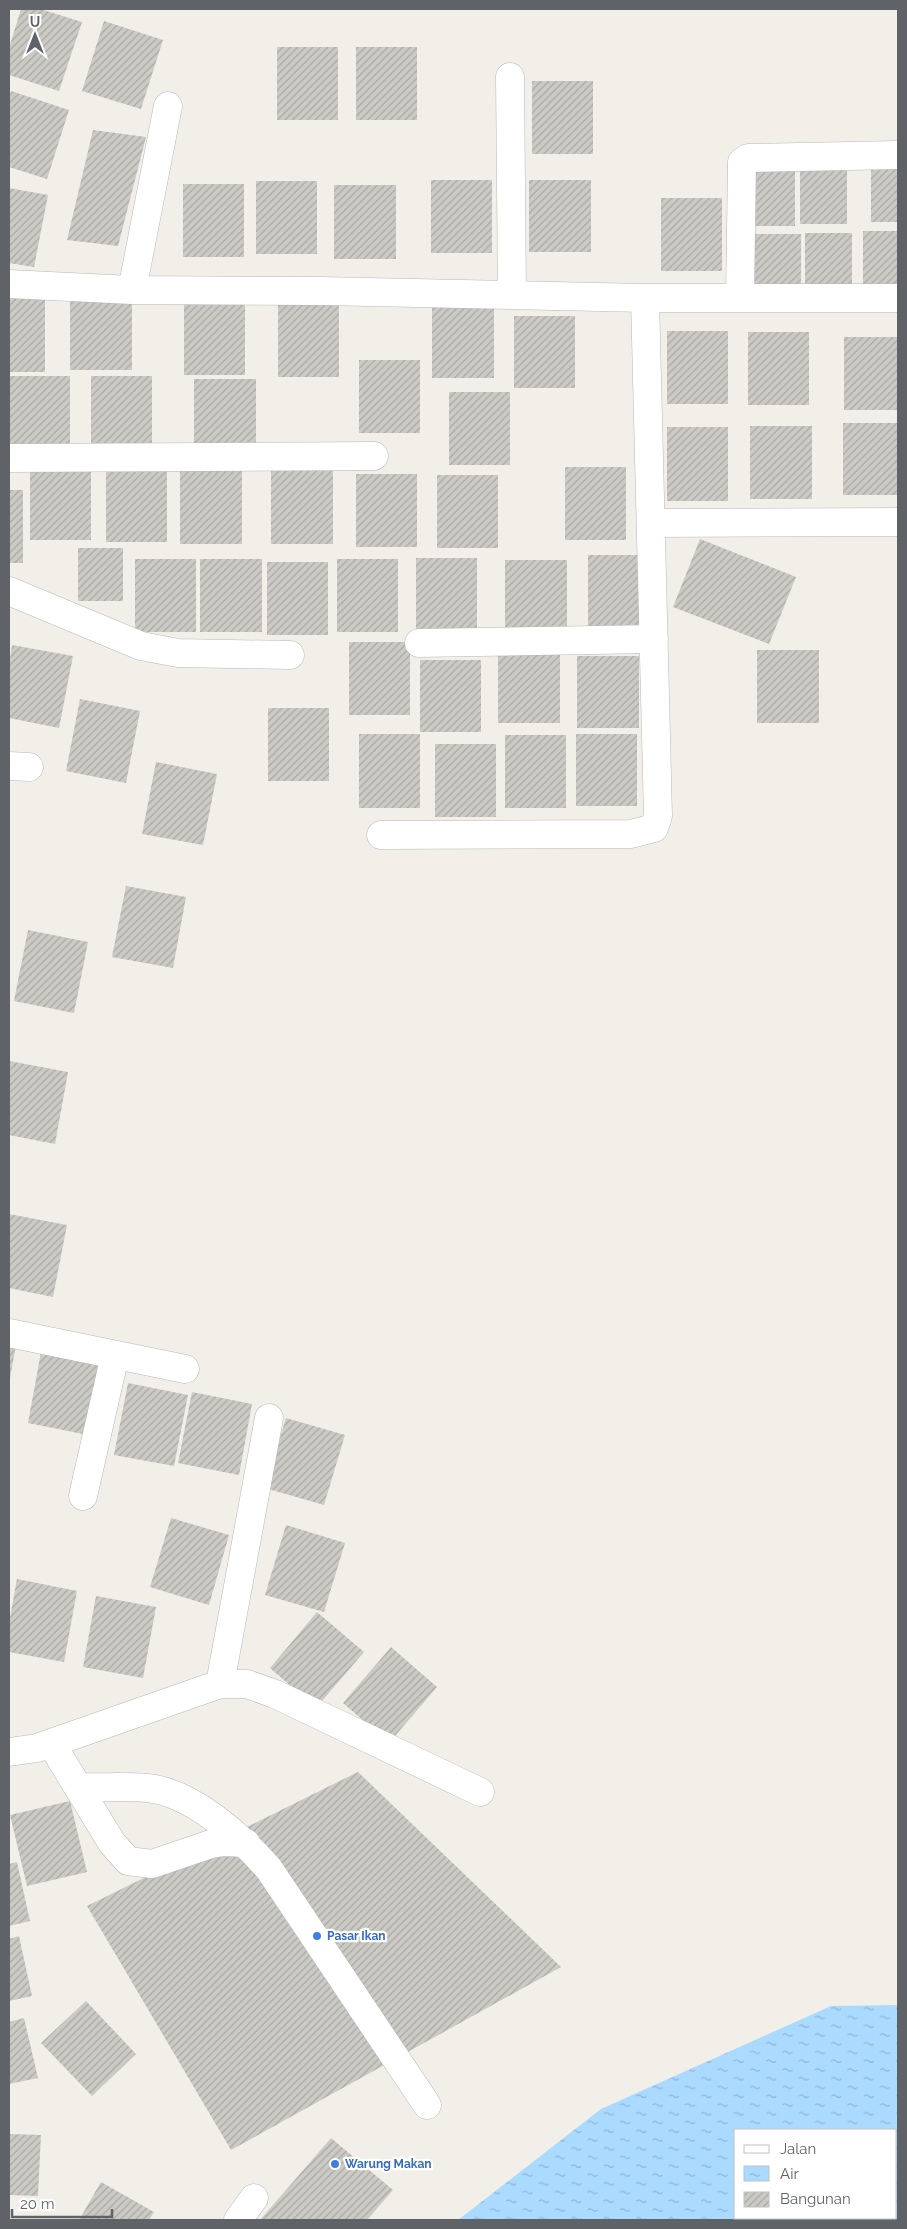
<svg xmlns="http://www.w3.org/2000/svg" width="907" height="2229" font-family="Raleway,sans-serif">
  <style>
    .water { fill: url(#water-ripples); fill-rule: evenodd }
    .building { fill: url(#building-hatch) }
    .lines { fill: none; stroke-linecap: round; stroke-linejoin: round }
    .street-casing { stroke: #b5b8bc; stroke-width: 29 }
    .street { stroke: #fff; stroke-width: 28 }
    .shop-dot { fill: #3f7fe0; stroke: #fff; stroke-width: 2 }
    .labels { text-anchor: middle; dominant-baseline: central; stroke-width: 4.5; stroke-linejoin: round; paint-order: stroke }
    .shop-label { font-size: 12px; font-weight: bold; fill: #366cbe; stroke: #fff; text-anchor: start }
  </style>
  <defs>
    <pattern id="water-ripples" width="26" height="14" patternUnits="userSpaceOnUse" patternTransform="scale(1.25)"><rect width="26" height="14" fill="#aadaff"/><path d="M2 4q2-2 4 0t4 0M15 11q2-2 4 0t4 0" fill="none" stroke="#8eb4d2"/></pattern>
    <pattern id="building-hatch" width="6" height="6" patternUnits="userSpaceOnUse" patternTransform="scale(1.25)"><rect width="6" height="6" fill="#cccac5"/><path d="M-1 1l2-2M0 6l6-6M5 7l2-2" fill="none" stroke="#a9a8a4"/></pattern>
  </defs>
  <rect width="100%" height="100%" fill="#f1efe8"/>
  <path class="water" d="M898 2005V2220H458L601 2109 831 2006ZM736 2130H896V2218H736Z"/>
  <path class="building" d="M21 9H40L82 22 59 91 9 75V48Z
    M104 21 163 40 141 109 82 91Z
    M277 47H338V120H277Z
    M356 47H417V120H356Z
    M532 81H593V154H532Z
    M11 91 69 110 47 179 9 167V99Z
    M93 130 146 137 118 246 67 240Z
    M871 165H898V222H871Z
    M800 168H847V224H800Z
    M748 170H795V226H748Z
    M431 180H492V253H431Z
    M529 180H591V252H529Z
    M256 181H317V254H256Z
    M183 184H244V257H183Z
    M334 185H396V259H334Z
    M9 188 48 195 34 267 9 263Z
    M661 198H722V271H661Z
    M863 231H898V287H863Z
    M805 233H852V288H805Z
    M754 234H801V291H754Z
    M9 298H45V372H9Z
    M70 298H132V370H70Z
    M184 302H245V375H184Z
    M278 305H339V377H278Z
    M432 305H494V378H432Z
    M514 316H575V388H514Z
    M667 331H728V404H667Z
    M748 332H809V405H748Z
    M844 337H898V410H844Z
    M359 360H420V433H359Z
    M9 376H70V449H9Z
    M91 376H152V449H91Z
    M194 379H256V452H194Z
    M449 392H510V465H449Z
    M843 423H898V495H843Z
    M750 426H812V499H750Z
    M667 427H728V501H667Z
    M30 467H91V540H30Z
    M565 467H626V540H565Z
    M106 468H167V542H106Z
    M180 471H242V544H180Z
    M271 471H333V544H271Z
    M356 474H417V547H356Z
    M437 475H498V548H437Z
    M9 490H23V563H9Z
    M700 539 796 577 769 644 673 607Z
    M78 548H123V601H78Z
    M588 555H649V629H588Z
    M416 558H477V631H416Z
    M135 559H196V632H135Z
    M200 559H262V632H200Z
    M337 559H398V632H337Z
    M505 560H567V633H505Z
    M267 562H328V635H267Z
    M349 642H410V715H349Z
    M12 645 73 656 59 728 9 718V665Z
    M757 650H819V723H757Z
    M498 651H560V723H498Z
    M577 656H639V728H577Z
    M420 660H481V732H420Z
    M80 699 140 711 126 783 66 771Z
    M268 708H329V781H268Z
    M359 734H420V808H359Z
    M576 734H637V806H576Z
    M505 735H566V808H505Z
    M435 744H496V817H435Z
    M156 762 217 774 203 845 142 834Z
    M126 886 186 897 173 968 112 957Z
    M28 930 88 942 74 1013 14 1001Z
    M9 1061 68 1072 55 1144 9 1135Z
    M9 1214 67 1225 53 1297 9 1288Z
    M9 1344 16 1345 10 1378H9Z
    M41 1352 101 1363 88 1435 28 1423Z
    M128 1383 188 1395 174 1466 114 1455Z
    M192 1392 252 1404 239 1475 178 1463Z
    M286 1418 345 1435 324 1505 265 1488Z
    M171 1518 229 1535 209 1605 150 1587Z
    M286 1525 345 1543 324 1612 265 1595Z
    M17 1579 77 1591 64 1662 9 1652V1623Z
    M96 1596 156 1607 143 1678 83 1667Z
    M317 1612 364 1652 316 1708 270 1668Z
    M391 1647 437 1687 389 1743 343 1703Z
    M358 1772 561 1967 231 2150 87 1906Z
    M70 1801 87 1872 27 1886 10 1815Z
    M17 1862 30 1921 9 1926V1864Z
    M19 1936 32 1996 9 2001V1939Z
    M86 2001 136 2054 92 2096 41 2043Z
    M24 2018 38 2078 9 2084V2022Z
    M9 2134 41 2135 38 2196 9 2195Z
    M331 2138 393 2190 367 2220H260Z
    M101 2182 154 2212 149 2220H79Z"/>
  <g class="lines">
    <defs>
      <path id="street" d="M510 77 512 295
        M9 284 132 290 321 291 645 298H898
        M132 290 168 106
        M740 298 742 162 748 158 898 155
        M9 458 374 456
        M652 523 898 522
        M9 591 141 646 178 653 290 655
        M419 643 654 639
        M9 766 29 767
        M381 835 631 834 654 828 658 816 645 298
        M9 1333 185 1369
        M83 1496 115 1355
        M220 1684 269 1418
        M51 1743 112 1843 128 1861 152 1864 211 1844 224 1842 246 1843
        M9 1752 37 1748 220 1684H247L275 1694 480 1792
        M78 1787C101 1788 125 1786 147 1788 192 1792 241 1837 269 1869L427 2105
        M238 2220 254 2198"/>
    </defs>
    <use href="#street" class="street-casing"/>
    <use href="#street" class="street"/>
  </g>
  <g class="shop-dot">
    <circle cx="317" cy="1936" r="5"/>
    <circle cx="335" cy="2164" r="5"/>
  </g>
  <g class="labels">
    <g class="shop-label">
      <text x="327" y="1936">Pasar Ikan</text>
      <text x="345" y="2164">Warung Makan</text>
    </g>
  </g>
  <rect width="907" height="2229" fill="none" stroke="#5f6368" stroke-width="20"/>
  <rect x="734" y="2129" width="162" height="90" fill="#ffffff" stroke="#bfc1c3"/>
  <rect x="744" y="2145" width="25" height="8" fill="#ffffff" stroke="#bfc1c3"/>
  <text x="780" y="2154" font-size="15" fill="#5f6368">Jalan</text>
  <rect x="744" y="2166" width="25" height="15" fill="url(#water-ripples)" stroke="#bfc1c3"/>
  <text x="780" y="2179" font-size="15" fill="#5f6368">Air</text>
  <rect x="744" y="2192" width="25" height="15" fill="url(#building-hatch)" stroke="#bfc1c3"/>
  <text x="780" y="2204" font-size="15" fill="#5f6368">Bangunan</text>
  <g transform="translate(35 35)" stroke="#ffffff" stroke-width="4" paint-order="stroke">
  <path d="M0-4L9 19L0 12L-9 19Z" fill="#5f6368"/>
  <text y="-8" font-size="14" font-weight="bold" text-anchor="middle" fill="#5f6368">U</text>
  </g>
  <path d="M12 2209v8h100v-8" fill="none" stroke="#5f6368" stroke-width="2.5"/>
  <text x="20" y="2209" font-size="15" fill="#5f6368" stroke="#ffffff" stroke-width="4" paint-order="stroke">20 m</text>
</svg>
